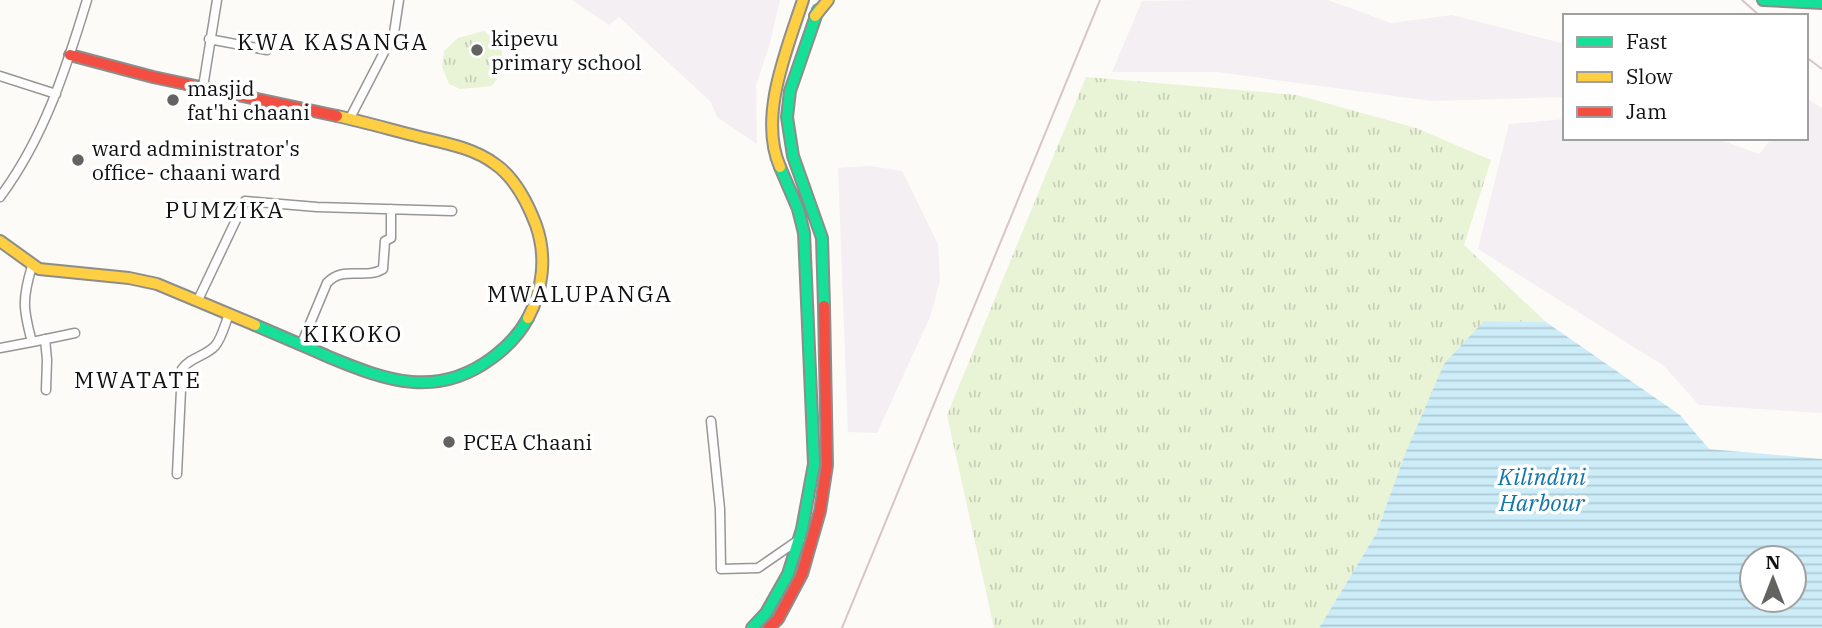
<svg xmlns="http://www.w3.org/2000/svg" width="1822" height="628" font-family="'IBM Plex Serif',serif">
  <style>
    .industrial { fill: #f4eff3 }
    .grass { fill: url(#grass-tufts) }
    .water { fill: url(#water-rules); fill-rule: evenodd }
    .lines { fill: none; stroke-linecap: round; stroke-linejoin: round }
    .street-casing { stroke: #979695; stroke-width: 11 }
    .fast-casing { stroke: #8d8d8b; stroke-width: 14 }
    .slow-casing { stroke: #8d8d8b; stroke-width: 14 }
    .jam-casing { stroke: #8d8d8b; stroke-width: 14 }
    .street { stroke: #fffefe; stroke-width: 8 }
    .fast { stroke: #16e098; stroke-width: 10 }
    .slow { stroke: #ffcf43; stroke-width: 10 }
    .jam { stroke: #f24e42; stroke-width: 10 }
    .rail { stroke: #d9c5c7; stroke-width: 2 }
    .poi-dot { fill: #636362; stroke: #fff; stroke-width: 2.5 }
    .labels { text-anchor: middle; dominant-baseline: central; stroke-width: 7; stroke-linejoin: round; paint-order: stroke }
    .poi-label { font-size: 21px; fill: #111; stroke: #fff; text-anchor: start }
    .neighbourhood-label { font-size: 23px; letter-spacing: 2px; fill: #111; stroke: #fff }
    .water-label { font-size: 23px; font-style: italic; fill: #1375aa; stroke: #fff }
  </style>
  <defs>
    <pattern id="grass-tufts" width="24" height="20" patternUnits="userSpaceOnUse" patternTransform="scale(1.75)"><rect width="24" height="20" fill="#e9f3d6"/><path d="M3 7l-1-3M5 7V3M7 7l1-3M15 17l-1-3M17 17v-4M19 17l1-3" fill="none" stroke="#c7cfb7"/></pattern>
    <pattern id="water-rules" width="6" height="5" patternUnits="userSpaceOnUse" patternTransform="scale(1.75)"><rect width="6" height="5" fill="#ccecf8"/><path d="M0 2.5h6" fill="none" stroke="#aec9d4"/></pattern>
  </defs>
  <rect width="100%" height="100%" fill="#fcfbf7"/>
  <path class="industrial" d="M572 0H780L770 43 756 85 757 144 717 117 711 102 619 17 609 25Z
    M1205 0H1328L1391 23 1452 15 1565 44V97L1431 101 1217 72H1112L1142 1Z
    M1806 98 1822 108V413L1699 405 1664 366 1478 249 1509 124 1565 119V138H1715L1759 154 1772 138H1806Z
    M870 166 902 171 938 244 940 281 930 317 877 433 848 432 838 168Z"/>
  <path class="grass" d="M484 31 502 48V72L492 86 460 89 449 84 442 67 444 51 458 38Z
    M1086 77 1297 95 1416 128 1491 160 1464 245 1546 322 1484 321 1405 454 1376 534 1319 628H994L947 415Z"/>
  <path class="water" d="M1484 321 1546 322 1680 415 1709 449 1822 459V628H1319L1376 534 1405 454 1444 364ZM1752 558H1794V600H1752Z"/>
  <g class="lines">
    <defs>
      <path id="street" d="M209 39 267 50
        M0 76 56 94
        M203 87 217 0
        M350 118 394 33 399 0
        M0 197C44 138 66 69 87 0
        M32 266C22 299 23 309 32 342L75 333
        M198 300 245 201 317 207 452 211
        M45 339 47 360 46 390
        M301 345 327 283C343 265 365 280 383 269L385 241 391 238V209
        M0 348 32 342
        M711 421 720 509 721 569 758 568 800 539
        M177 474 182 369C189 358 206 356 215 346 222 338 225 324 229 314"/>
      <path id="fast" d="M1763 0 1822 3
        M818 10 790 91 787 117 793 156 822 238 824 306
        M255 325C280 336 305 346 329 357 387 381 437 399 492 358 507 347 519 335 528 318
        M752 628 766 613 788 574 802 529 814 464 804 233 798 209 780 167"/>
      <path id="slow" d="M815 16 828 0
        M337 116C365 122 392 130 420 137 445 143 474 148 495 164 514 177 528 204 536 225 547 256 543 290 528 318
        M780 167C758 117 787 49 803 0
        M0 241 39 269 129 278 157 284 255 325"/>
      <path id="jam" d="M70 55 153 77 337 116
        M769 628 778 619 802 574 820 511 827 465 824 306"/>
    </defs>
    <use href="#street" class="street-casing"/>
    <use href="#fast" class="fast-casing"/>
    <use href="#slow" class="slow-casing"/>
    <use href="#jam" class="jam-casing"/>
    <use href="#street" class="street"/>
    <use href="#fast" class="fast"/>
    <use href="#slow" class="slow"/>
    <use href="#jam" class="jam"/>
    <path class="rail" d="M1742 0 1760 16
      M1806 57 1822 69
      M842 628 1100 0"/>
  </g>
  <g class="poi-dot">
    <circle cx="477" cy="50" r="7"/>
    <circle cx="173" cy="100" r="7"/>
    <circle cx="78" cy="160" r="7"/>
    <circle cx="449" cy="442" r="7"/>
  </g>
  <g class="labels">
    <g class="poi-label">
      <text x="491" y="38">kipevu<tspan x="491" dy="24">primary school</tspan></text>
      <text x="187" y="88">masjid<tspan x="187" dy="24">fat'hi chaani</tspan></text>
      <text x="92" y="148">ward administrator's<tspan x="92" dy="24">office- chaani ward</tspan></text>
      <text x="463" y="442">PCEA Chaani</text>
    </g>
    <g class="neighbourhood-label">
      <text x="333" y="41">KWA KASANGA</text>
      <text x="225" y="209">PUMZIKA</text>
      <text x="580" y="293">MWALUPANGA</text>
      <text x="353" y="333">KIKOKO</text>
      <text x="138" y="379">MWATATE</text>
    </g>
    <g class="water-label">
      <text x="1542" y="476">Kilindini<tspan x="1542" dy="26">Harbour</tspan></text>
    </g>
  </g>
  <rect x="1563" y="14" width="245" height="126" fill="#ffffff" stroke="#a0a0a0" stroke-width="2"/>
  <rect x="1577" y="37" width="35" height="10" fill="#16e098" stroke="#a0a0a0" stroke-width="2"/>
  <text x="1626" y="49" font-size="21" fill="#111111">Fast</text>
  <rect x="1577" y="72" width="35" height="10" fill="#ffcf43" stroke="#a0a0a0" stroke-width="2"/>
  <text x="1626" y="84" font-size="21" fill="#111111">Slow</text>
  <rect x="1577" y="107" width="35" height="10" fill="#f24e42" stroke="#a0a0a0" stroke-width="2"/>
  <text x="1626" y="119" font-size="21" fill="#111111">Jam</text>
  <g transform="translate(1773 579)"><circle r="33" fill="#ffffff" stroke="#a0a0a0" stroke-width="2"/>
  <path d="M0-5L12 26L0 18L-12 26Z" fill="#636362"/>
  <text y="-10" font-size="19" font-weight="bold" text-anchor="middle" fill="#111111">N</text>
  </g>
</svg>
